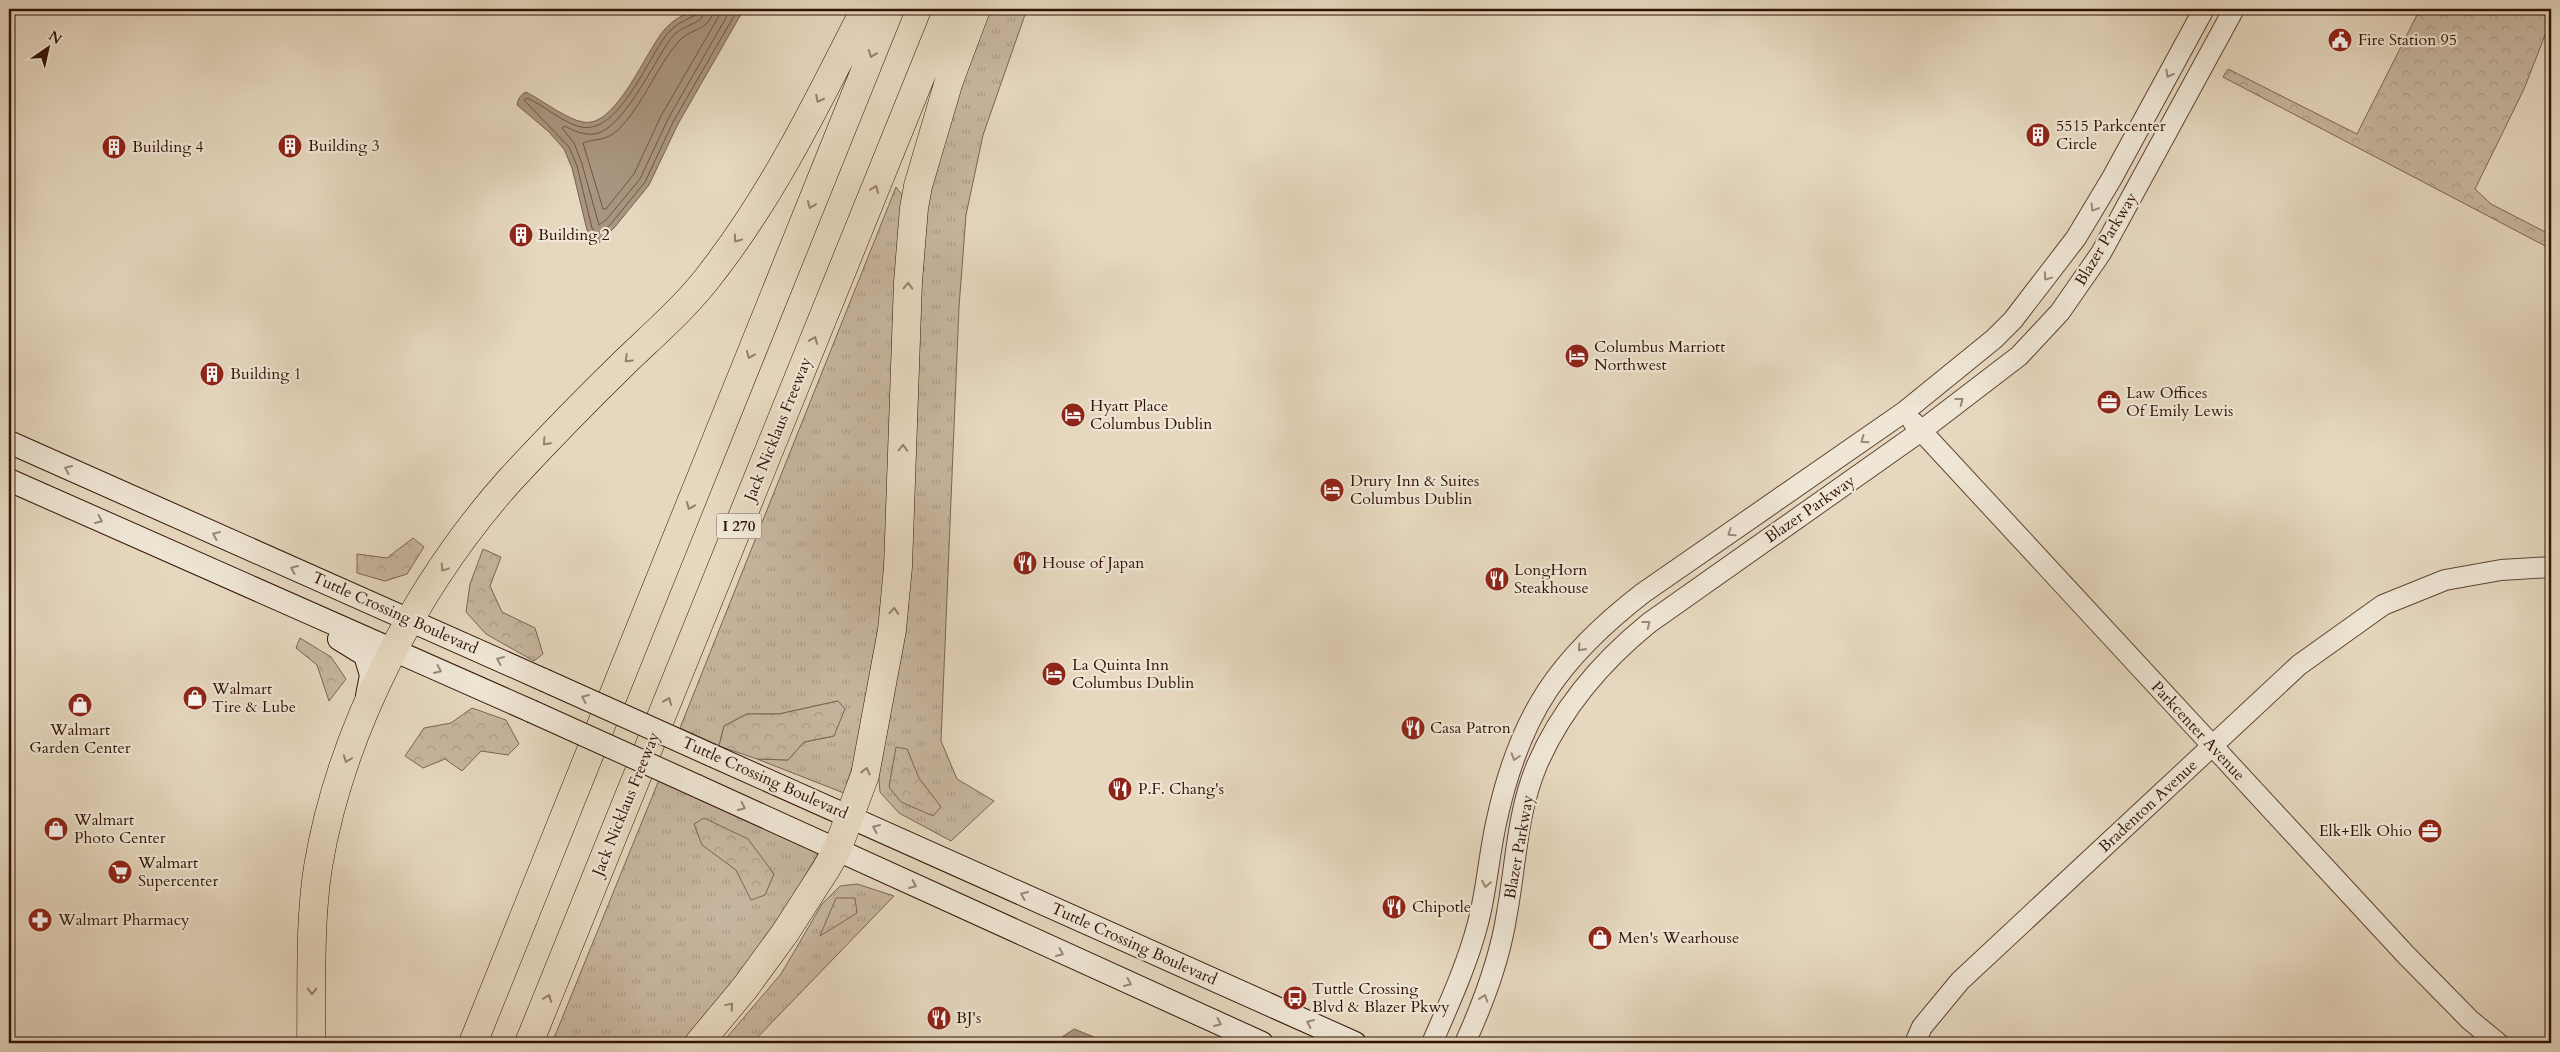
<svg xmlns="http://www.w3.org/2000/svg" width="2560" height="1052" font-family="Cardo,serif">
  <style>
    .grass { fill: url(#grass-tufts); stroke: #7c6452 }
    .forest { fill: url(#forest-crowns); stroke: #7c6452 }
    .water { fill: #a9957f; stroke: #79614e }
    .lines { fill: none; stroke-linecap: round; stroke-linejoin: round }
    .shore { stroke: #6e5442; stroke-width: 1 }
    .tertiary-casing { stroke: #5f4433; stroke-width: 22 }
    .secondary-casing { stroke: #321204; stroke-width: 24 }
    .motorway-casing { stroke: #321204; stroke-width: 29 }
    .tertiary { stroke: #efe6d5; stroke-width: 20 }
    .secondary { stroke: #efe6d5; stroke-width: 22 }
    .motorway { stroke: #e6d8bf; stroke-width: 28 }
    .secondary-bridge-casing { stroke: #321204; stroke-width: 24; stroke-linecap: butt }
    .secondary-bridge { stroke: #efe6d5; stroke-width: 22 }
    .oneway { stroke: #957f6b }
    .oneway2 { stroke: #9a8777 }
    .labels { text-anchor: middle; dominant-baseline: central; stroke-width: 4.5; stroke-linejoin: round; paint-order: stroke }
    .shield { fill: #efe6d5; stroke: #6b5243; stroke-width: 1 }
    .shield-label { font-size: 15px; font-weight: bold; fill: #321204 }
    .poi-label { font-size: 16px; fill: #321204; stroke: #efe6d5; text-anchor: start }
    .street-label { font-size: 16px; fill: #321204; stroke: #efe6d5 }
  </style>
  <defs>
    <pattern id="grass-tufts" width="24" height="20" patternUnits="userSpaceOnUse" patternTransform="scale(1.25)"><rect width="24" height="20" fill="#c7b69f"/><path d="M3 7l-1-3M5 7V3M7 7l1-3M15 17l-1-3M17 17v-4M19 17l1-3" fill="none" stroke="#ab9b87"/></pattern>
    <pattern id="forest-crowns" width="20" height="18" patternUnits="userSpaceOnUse" patternTransform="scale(1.25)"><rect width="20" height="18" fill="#c7b69f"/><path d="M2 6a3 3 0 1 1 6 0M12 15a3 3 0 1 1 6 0" fill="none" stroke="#ab9b87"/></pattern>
  </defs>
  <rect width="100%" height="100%" fill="#e6d8bf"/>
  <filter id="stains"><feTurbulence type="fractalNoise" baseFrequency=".004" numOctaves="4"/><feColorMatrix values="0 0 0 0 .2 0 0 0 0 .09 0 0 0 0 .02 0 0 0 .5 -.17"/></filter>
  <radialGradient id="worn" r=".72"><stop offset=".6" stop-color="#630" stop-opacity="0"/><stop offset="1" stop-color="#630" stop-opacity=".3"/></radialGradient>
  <path class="grass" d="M987 9H1027L983 135 966 215 959 307 941 741 957 779 994 801 951 841 899 813 880 792 878 769 899 666 909 579 916 269 927 181Z
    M896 187 908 203 888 560 869 715 844 793 757 759 788 760 804 742 834 736 838 701 779 714H747L724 726 719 746 680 728Z
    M659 780 819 852 769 938 729 993 684 1043H552Z
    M857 884 894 896 752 1043H722L781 974 822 904 840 886Z"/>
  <path class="forest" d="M2420 9H2551V20L2524 89 2475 189 2491 204 2551 235V249L2223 77 2228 69 2357 134Z
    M413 538 424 547 407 574 385 581 357 573V554L387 558Z
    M483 549 501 557 490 586 502 612 535 628 543 654 534 661 486 634 466 612 470 584Z
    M300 638 331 657 346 679 329 701 317 665 296 648Z
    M838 701 845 709 834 736 804 742 788 760 757 759 719 746 724 726 747 714H779Z
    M472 708 506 720 519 744 508 755 481 751 462 771 445 759 423 768 405 756 424 728 451 723Z
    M896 747 907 749 919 778 941 807 933 816 901 802 889 787Z
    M704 818 748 839 774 874 765 895 751 900 736 870 702 845 694 824Z
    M836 898H855L857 913 820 936Z"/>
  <path class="water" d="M700 9H744L678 124 649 185 614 228 596 246 587 230 572 168 564 149 549 132 517 105C518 99 520 95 526 92 542 100 566 119 583 122 616 129 646 50 665 29 675 18 686 13 700 9Z
    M1074 1029 1094 1037 1101 1043H1053Z"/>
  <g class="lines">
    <path class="shore" d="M699 9 696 15C685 20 676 24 668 33 648 57 619 135 581 127 563 123 545 106 527 98L524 100 569 147 577 166 592 228 597 236 610 225 645 182 673 122 738 9
      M705 9 701 19C691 26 681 27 672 37 655 59 623 131 594 134 583 135 574 131 565 126L562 128 574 143 582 164 599 225 606 220 640 179 668 119 731 9
      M713 9C712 30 691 28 679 41 656 67 644 104 618 130 605 142 595 138 583 143L603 209H606L634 174 661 116 723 9"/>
    <defs>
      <path id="tertiary" d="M1913 422 2406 955 2470 1020 2498 1043
        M1432 1043C1449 1004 1467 965 1478 923 1487 889 1489 853 1497 819 1520 714 1559 658 1643 593L1904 412 1994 339 2013 320 2076 238 2112 178 2204 9
        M1465 1043C1484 1001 1500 959 1507 913 1516 864 1517 812 1537 765 1562 707 1601 662 1649 623L1921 431 2019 356 2060 312 2101 253 2234 9
        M1915 1043 1922 1027 1960 981 2299 665 2383 605 2445 580 2501 570 2551 567"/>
      <path id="secondary" d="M9 442 544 680
        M9 480 531 711
        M339 639 365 655 371 675 367 696
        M711 755 1355 1043
        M697 786 1262 1043"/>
      <path id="motorway" d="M311 1043C312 985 309 925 318 867 341 729 417 584 510 480 547 440 585 401 624 363 655 333 688 305 713 271 775 191 819 99 865 9
        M473 1043 890 9
        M529 1043 948 9
        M699 1043 744 989 785 933 826 869 837 850 865 775 892 630 898 567 908 282 914 208 918 186 949 81 976 9"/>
    </defs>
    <use href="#tertiary" class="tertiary-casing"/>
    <use href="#secondary" class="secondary-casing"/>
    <use href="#motorway" class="motorway-casing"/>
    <use href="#tertiary" class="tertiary"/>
    <use href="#secondary" class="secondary"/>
    <use href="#motorway" class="motorway"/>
    <defs>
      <path id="secondary-bridge" d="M544 680 711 755
        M531 711 697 786"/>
    </defs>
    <use href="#secondary-bridge" class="secondary-bridge-casing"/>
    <use href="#secondary-bridge" class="secondary-bridge"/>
  </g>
  <defs><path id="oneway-chevron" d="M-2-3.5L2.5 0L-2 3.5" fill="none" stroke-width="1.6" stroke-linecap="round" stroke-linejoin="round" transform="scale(1.25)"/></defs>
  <g class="oneway">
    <use href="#oneway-chevron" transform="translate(872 54) rotate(112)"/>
    <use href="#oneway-chevron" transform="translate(819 99) rotate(117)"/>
    <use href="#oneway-chevron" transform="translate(875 189) rotate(-68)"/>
    <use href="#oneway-chevron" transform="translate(811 205) rotate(112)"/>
    <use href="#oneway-chevron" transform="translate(737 239) rotate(125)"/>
    <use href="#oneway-chevron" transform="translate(908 286) rotate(-88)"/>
    <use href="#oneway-chevron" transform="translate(814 340) rotate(-68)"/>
    <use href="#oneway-chevron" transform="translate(750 355) rotate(112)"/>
    <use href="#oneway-chevron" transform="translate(628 359) rotate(136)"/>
    <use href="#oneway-chevron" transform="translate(546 442) rotate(133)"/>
    <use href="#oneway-chevron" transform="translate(903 448) rotate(-88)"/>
    <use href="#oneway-chevron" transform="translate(690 506) rotate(112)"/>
    <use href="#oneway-chevron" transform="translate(444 568) rotate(124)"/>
    <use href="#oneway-chevron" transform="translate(894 611) rotate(-85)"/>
    <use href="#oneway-chevron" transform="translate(668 701) rotate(-68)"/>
    <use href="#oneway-chevron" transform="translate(347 759) rotate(111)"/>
    <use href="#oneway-chevron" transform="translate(866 771) rotate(-76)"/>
    <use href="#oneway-chevron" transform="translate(312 991) rotate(91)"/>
    <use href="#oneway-chevron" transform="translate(548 998) rotate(-68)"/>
    <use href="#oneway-chevron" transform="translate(730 1006) rotate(-50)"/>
  </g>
  <g class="oneway2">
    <use href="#oneway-chevron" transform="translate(2169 74) rotate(119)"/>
    <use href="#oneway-chevron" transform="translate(2094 208) rotate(121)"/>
    <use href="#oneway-chevron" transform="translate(2047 277) rotate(127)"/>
    <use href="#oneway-chevron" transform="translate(1960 401) rotate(-37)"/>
    <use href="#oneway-chevron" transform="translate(1864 440) rotate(145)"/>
    <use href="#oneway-chevron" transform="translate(68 469) rotate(-156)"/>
    <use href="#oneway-chevron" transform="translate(99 520) rotate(24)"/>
    <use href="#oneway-chevron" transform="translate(1731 533) rotate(146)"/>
    <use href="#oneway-chevron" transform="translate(216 535) rotate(-156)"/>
    <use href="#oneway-chevron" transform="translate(294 569) rotate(-156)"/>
    <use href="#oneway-chevron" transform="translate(1647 624) rotate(-38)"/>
    <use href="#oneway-chevron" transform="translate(1581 648) rotate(132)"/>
    <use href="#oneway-chevron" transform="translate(500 660) rotate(-156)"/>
    <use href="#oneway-chevron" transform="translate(438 670) rotate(24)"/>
    <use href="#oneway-chevron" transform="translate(585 698) rotate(-156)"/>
    <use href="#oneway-chevron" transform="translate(1515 757) rotate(108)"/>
    <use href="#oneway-chevron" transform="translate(742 807) rotate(25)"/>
    <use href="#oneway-chevron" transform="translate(876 828) rotate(-156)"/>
    <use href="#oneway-chevron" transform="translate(1486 884) rotate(100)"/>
    <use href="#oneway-chevron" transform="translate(913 885) rotate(25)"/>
    <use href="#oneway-chevron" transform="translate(1024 895) rotate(-156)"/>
    <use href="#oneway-chevron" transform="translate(1060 953) rotate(24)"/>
    <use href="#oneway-chevron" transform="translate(1128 983) rotate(24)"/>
    <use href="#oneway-chevron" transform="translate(1484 998) rotate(-71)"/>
    <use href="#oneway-chevron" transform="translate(1218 1023) rotate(24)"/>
    <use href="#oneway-chevron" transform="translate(1310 1023) rotate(-156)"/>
  </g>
  <defs>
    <symbol id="civic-disc" viewBox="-11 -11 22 22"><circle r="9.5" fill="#8f2418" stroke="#efe6d5"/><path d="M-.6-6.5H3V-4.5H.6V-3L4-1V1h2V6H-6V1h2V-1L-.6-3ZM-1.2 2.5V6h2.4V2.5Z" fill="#fff"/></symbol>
    <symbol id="building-disc" viewBox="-11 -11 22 22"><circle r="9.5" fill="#8f2418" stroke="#efe6d5"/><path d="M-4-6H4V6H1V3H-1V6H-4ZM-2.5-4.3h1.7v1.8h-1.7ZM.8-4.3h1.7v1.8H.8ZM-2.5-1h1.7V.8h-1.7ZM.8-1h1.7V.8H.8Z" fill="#fff"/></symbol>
    <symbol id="hotel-disc" viewBox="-11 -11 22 22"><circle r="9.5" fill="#8f2418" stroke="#efe6d5"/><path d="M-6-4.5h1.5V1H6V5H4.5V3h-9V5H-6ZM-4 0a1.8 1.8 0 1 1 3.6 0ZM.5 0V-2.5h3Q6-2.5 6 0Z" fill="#fff"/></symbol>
    <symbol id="office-disc" viewBox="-11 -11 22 22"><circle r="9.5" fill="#8f2418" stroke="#efe6d5"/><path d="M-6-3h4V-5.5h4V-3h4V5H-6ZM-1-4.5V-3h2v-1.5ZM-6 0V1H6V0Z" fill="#fff"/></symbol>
    <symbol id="restaurant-disc" viewBox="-11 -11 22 22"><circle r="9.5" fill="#8f2418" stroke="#efe6d5"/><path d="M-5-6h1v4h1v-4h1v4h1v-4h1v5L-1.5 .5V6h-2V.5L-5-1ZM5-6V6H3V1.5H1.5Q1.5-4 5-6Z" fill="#fff"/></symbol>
    <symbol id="shop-disc" viewBox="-11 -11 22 22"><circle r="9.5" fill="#8f2418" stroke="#efe6d5"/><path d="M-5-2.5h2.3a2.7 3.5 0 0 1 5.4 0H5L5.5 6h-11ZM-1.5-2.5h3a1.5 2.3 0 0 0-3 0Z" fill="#fff"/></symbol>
    <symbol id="supermarket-disc" viewBox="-11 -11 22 22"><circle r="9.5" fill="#8f2418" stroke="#efe6d5"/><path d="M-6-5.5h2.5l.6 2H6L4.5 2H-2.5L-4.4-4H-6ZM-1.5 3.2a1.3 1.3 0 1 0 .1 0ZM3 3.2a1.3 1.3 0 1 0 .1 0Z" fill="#fff"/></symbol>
    <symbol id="pharmacy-disc" viewBox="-11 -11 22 22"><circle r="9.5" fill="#8f2418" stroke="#efe6d5"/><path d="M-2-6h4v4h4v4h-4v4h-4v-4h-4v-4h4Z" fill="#fff"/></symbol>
    <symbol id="bus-disc" viewBox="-11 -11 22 22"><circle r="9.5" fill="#8f2418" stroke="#efe6d5"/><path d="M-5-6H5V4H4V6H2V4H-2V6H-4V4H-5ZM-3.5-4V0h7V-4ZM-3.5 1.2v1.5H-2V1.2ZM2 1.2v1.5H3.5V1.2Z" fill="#fff"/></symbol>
  </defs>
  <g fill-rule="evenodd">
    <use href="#civic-disc" x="2326" y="26" width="28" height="28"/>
    <use href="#building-disc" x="2024" y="121" width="28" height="28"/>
    <use href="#building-disc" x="276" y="132" width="28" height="28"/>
    <use href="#building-disc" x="100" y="133" width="28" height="28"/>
    <use href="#building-disc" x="507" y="221" width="28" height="28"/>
    <use href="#hotel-disc" x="1563" y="342" width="28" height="28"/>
    <use href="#building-disc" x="198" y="360" width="28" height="28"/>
    <use href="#office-disc" x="2095" y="388" width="28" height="28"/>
    <use href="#hotel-disc" x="1059" y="401" width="28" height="28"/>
    <use href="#hotel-disc" x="1318" y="476" width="28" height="28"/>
    <use href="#restaurant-disc" x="1011" y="549" width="28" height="28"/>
    <use href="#restaurant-disc" x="1483" y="565" width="28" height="28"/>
    <use href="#hotel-disc" x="1040" y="660" width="28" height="28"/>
    <use href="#shop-disc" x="181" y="684" width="28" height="28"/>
    <use href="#shop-disc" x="66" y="691" width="28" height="28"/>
    <use href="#restaurant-disc" x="1399" y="714" width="28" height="28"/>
    <use href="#restaurant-disc" x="1106" y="775" width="28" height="28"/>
    <use href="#shop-disc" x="42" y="815" width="28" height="28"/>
    <use href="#office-disc" x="2416" y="817" width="28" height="28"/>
    <use href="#supermarket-disc" x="106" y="858" width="28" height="28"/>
    <use href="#restaurant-disc" x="1380" y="893" width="28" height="28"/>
    <use href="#pharmacy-disc" x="26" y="906" width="28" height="28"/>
    <use href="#shop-disc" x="1586" y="924" width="28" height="28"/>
    <use href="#bus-disc" x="1281" y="984" width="28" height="28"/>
    <use href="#restaurant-disc" x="925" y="1004" width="28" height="28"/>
  </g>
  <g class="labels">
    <rect class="shield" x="716.5" y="513.5" width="45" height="25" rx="4"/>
    <g class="shield-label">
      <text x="739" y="526">I 270</text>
    </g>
    <g class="poi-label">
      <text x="2358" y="40">Fire Station 95</text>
      <text x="2056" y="126">5515 Parkcenter<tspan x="2056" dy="18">Circle</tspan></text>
      <text x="308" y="146">Building 3</text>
      <text x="132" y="147">Building 4</text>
      <text x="538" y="235">Building 2</text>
      <text x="1594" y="347">Columbus Marriott<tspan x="1594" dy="18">Northwest</tspan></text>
      <text x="230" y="374">Building 1</text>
      <text x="2126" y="393">Law Offices<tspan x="2126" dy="18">Of Emily Lewis</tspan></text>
      <text x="1090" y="406">Hyatt Place<tspan x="1090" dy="18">Columbus Dublin</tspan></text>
      <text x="1350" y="481">Drury Inn &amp; Suites<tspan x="1350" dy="18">Columbus Dublin</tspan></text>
      <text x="1042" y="563">House of Japan</text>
      <text x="1514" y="570">LongHorn<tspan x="1514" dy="18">Steakhouse</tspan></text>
      <text x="1072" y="665">La Quinta Inn<tspan x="1072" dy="18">Columbus Dublin</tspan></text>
      <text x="212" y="689">Walmart<tspan x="212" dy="18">Tire &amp; Lube</tspan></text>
      <text x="1430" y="728">Casa Patron</text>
      <text x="80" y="730" text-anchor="middle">Walmart<tspan x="80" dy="18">Garden Center</tspan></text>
      <text x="1138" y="789">P.F. Chang's</text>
      <text x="74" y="820">Walmart<tspan x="74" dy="18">Photo Center</tspan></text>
      <text x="2412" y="831" text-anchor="end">Elk+Elk Ohio</text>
      <text x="138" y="863">Walmart<tspan x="138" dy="18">Supercenter</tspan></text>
      <text x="1412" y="907">Chipotle</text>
      <text x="58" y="920">Walmart Pharmacy</text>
      <text x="1618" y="938">Men's Wearhouse</text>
      <text x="1312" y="989">Tuttle Crossing<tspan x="1312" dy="18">Blvd &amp; Blazer Pkwy</tspan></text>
      <text x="956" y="1018">BJ's</text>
    </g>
    <g class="street-label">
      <text transform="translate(2106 239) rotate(-59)">Blazer Parkway</text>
      <text transform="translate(778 429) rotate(-68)">Jack Nicklaus Freeway</text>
      <text transform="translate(1810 509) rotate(-35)">Blazer Parkway</text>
      <text transform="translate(395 613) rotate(24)">Tuttle Crossing Boulevard</text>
      <text transform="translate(2198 731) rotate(47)">Parkcenter Avenue</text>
      <text transform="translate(765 778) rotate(24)">Tuttle Crossing Boulevard</text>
      <text transform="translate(626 804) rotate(-68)">Jack Nicklaus Freeway</text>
      <text transform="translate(2148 806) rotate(-43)">Bradenton Avenue</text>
      <text transform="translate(1519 847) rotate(-80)">Blazer Parkway</text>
      <text transform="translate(1134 944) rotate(24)">Tuttle Crossing Boulevard</text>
    </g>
  </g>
  <rect width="2560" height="1052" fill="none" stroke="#e6d8bf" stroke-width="30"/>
  <rect x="10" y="10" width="2540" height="1032" fill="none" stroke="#321204" stroke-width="2.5"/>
  <rect x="15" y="15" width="2530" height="1022" fill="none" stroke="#321204"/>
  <g transform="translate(48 48) rotate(34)" stroke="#efe6d5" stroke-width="4" paint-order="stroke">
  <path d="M0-4L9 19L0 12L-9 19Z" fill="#321204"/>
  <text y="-8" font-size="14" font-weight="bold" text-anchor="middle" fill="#321204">N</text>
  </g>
  <rect width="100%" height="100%" filter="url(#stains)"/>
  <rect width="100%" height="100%" fill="url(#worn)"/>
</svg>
